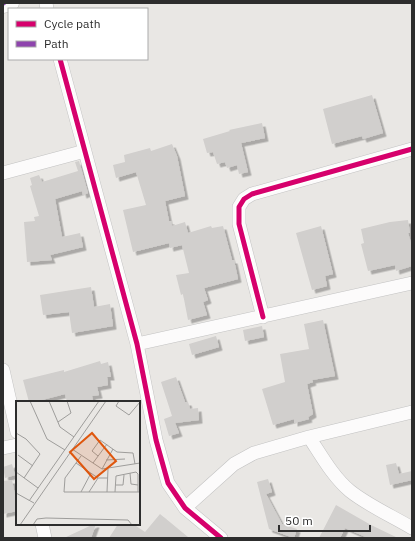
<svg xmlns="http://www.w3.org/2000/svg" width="415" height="541" font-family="'IBM Plex Sans',sans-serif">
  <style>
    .building { fill: #d1cfcd; filter: url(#shadow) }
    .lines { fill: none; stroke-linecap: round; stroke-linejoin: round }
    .minor-casing { stroke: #c2c2c2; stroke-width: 14 }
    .tertiary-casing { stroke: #c2c2c2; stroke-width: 17 }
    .minor { stroke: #fcfbfb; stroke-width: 13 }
    .tertiary { stroke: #fcfbfb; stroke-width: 16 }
    .quiet { stroke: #8e44ad; stroke-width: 4; stroke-dasharray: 8 4; stroke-linecap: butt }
    .cycleway-casing { stroke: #fff; stroke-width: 8 }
    .cycleway { stroke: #d6006c; stroke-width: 5 }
    .inset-road { fill: none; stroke: #9e9d9b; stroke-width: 1 }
    .view { fill: #df570e; fill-opacity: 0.15; stroke: #df570e; stroke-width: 2 }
    .inset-edge { fill: none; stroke: #2d2d2d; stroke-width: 2 }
  </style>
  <defs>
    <filter id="shadow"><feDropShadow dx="3.5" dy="3.5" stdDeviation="0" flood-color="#0004"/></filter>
  </defs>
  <rect width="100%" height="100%" fill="#e9e7e4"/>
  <path class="building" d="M372 95 383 133 363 139 362 136 332 144 323 109Z
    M262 123 265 138 241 143 248 172 239 174 237 165 227 168 225 162 217 164 213 152 207 153 203 139 230 131 229 130Z
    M172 144 177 156 185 196 165 201 169 221H171L172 226 185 222 188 233 211 226 212 228 223 226 232 260H234L238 279 204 288 208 300 203 302 207 315 188 320 183 294 181 295 176 275 189 273 182 245 170 248 169 243 133 252 123 210 146 205 136 172 116 178 113 165 125 162 124 155 150 148 151 151Z
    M79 161 88 193 83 195 82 191 55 199 62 237 80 233 83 247 50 255 52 260 27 262 24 222 35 221 34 217 39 216 30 186 32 185 30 178 39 175 42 182 78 171 75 162Z
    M408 220 410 233H408L412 246V266L396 271 395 265 368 271 361 244 364 243 361 229 390 222Z
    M321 226 333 274 325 276 327 286 312 290 296 233Z
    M91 287 94 307 110 304 113 326 72 333 69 312 43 315 40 295Z
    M323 320 335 376 312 380 313 382 307 384 313 414 308 417 309 419 294 423V419L273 425 262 389 285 382 280 354 309 349 304 324Z
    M262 326 264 337 245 341 243 330Z
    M216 336 219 347 192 355 189 344Z
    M100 361 101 364 108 362 111 377H107L108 385 97 387 99 395 92 396 93 402H67L65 394 34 402H29L23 380 64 370V372Z
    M176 377 185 402H188L190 409 198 408 199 420 175 423 179 433 169 436 164 419 172 416 161 382Z
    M396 463 399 474 412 471V480L390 485 386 465Z
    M12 464 15 475 5 478 3 467Z
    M268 479 272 492 266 494 282 524 297 529 294 538 269 529 257 482Z
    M12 480 17 505V511L3 514V481Z
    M336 505 371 525 398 538H368L345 528 340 538H319Z
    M160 514 189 538H109L118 524H133L145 532Z
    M94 524H96L91 538H64Z"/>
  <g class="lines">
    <defs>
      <path id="minor" d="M46 3 47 9
        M60 59 137 344 156 440 168 483 185 508 221 538
        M3 173 85 151
        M263 317 239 224V207L244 199 252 194 412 149
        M137 344 412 283
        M3 370 17 432
        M309 437C321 455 333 477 350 491 369 506 392 516 412 528
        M3 448 17 445
        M185 508 234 464 254 453 309 437 412 412
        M42 524 45 538"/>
      <path id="tertiary" d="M3 5 11 3"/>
    </defs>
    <use href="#minor" class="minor-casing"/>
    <use href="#tertiary" class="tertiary-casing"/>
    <use href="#minor" class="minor"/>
    <use href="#tertiary" class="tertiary"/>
    <path class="quiet" d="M5 3 6 4"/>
    <defs>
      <path id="cycleway" d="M60 59 137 344 156 440 168 483 185 508 221 538
        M263 317 239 224V207L244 199 252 194 412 149"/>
    </defs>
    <use href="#cycleway" class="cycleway-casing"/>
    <use href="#cycleway" class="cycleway"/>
  </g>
  <g transform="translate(16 401)">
    <rect width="124" height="124" fill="#e9e7e4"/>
    <path class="inset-road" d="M14 0 31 38 49 49M33 0 44 26 58 36M103 0 100 5 113 14 124 1M42 21 55 12 51 0M0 32 10 38 24 53 8 77M56 48 86 68 124 62M2 54 17 65M65 55 60 62 82 77H92M82 55 76 50 84 39 101 51 117 52 119 63M90 59 109 58M60 62 49 77 48 91H124M77 62 91 43M86 68 97 48M0 71 22 87M114 72 115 83 122 84M100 84H107L108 74M65 91 75 72M73 91 82 77M91 91 92 68M99 91 100 75 120 71 122 73V91M0 92 18 102M13 100 83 0M4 124 90 0M17 124 21 118 30 117 112 119 116 124"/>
    <path class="view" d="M76 32 100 60 78 78 54 51Z"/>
    <rect width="124" height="124" class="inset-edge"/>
  </g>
  <rect width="415" height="541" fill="none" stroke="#2d2d2d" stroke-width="8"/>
  <rect x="8" y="8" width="140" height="52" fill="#ffffff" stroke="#ababab"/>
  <rect x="16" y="21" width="20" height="6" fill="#d6006c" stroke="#ababab"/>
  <text x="44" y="28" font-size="12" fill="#2d2d2d">Cycle path</text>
  <rect x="16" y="41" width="20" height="6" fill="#8e44ad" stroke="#ababab"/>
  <text x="44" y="48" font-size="12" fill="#2d2d2d">Path</text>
  <path d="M279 525v6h91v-6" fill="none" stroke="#2d2d2d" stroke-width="2"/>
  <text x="285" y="525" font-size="12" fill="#2d2d2d" stroke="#ffffff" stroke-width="3" paint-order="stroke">50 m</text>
</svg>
